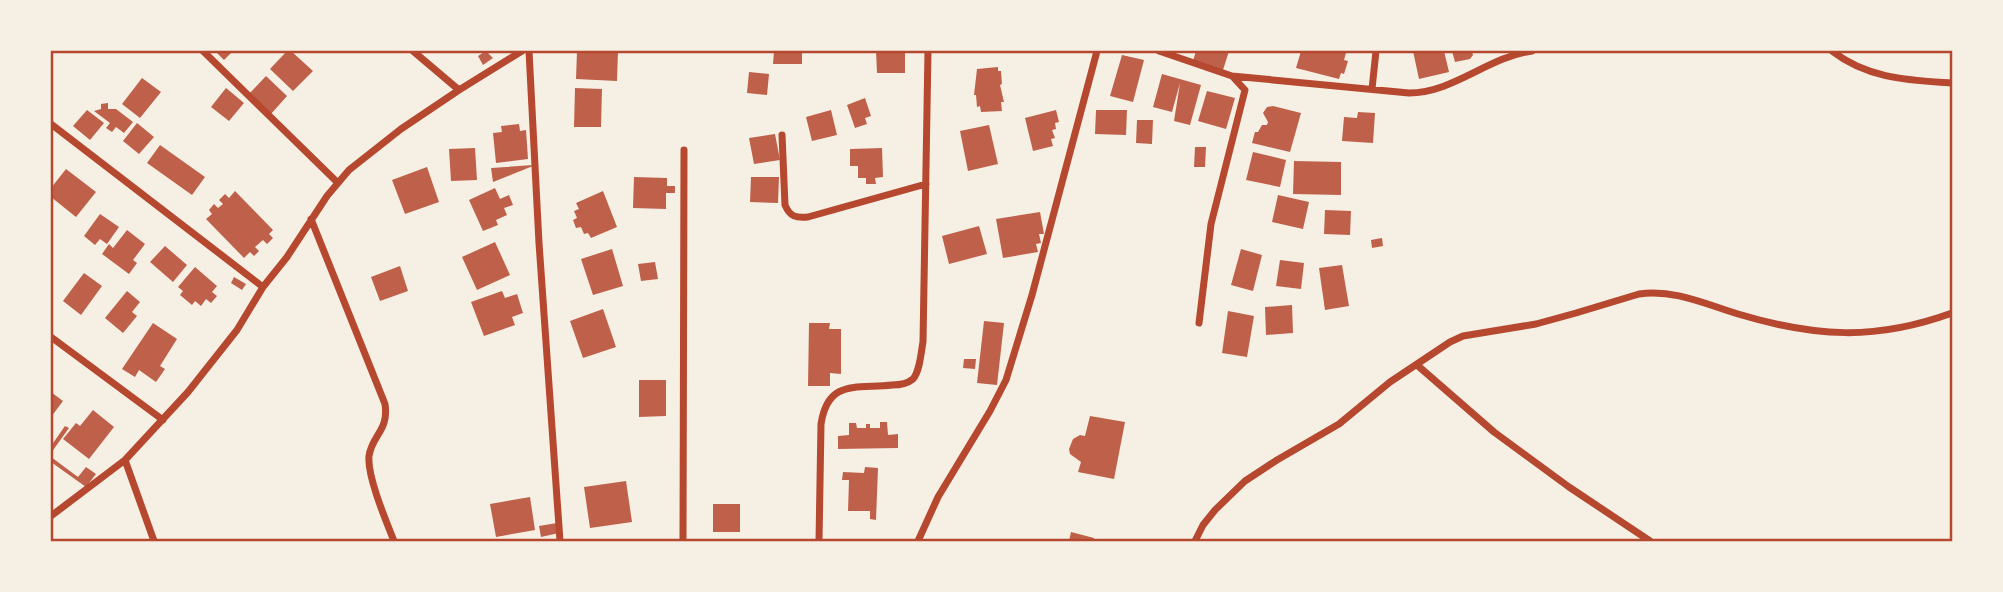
<svg xmlns="http://www.w3.org/2000/svg" width="2003" height="592" font-family="Manrope,sans-serif">
  <style>
    .building { fill: #bf614a }
    .lines { fill: none; stroke-linecap: round; stroke-linejoin: round }
    .minor { stroke: #b5482f; stroke-width: 7 }
    .neatline { fill: none; stroke: #b5482f; stroke-width: 2.5 }
  </style>
  <rect width="100%" height="100%" fill="#f6efe4"/>
  <path class="building" d="M219 51H233L224 60 217 53Z
    M287 51H291L313 71 293 91 270 69Z
    M486 51 493 58 483 65 478 56Z
    M577 51H618L617 81 576 79Z
    M774 51H802V64H773Z
    M876 51H905V73H877Z
    M1196 51H1229L1223 70 1193 61Z
    M1301 51H1336L1346 53 1344 60 1348 61 1344 74 1341 73 1339 79 1296 68Z
    M1413 51H1423L1424 53 1444 51 1449 72 1419 79Z
    M1452 51H1472L1473 55 1470 59 1455 62Z
    M1122 55 1144 60 1133 102 1110 96Z
    M998 67V71H1001L1002 84 1000 85 1004 102H1001L1002 111 981 112 980 106 977 107 976 95H974L977 69Z
    M749 72 769 74 767 95 747 93Z
    M1162 74 1201 85 1190 125 1174 121 1180 83 1172 112 1153 107Z
    M266 76 287 96 271 114 249 94Z
    M142 78 161 92 140 118 122 104Z
    M226 88 244 103 229 121 211 107Z
    M575 88 602 89 601 127H574Z
    M1207 91 1235 98 1226 129 1198 121Z
    M865 98 871 116 865 118 867 124 855 128 847 105Z
    M108 103V109H116L133 122 124 133 116 127 112 132 106 128 110 123 94 111 101 109V104Z
    M1273 106 1301 113 1290 152 1252 143 1255 132H1258L1262 125H1267L1268 122 1263 113 1267 107Z
    M87 110 104 123 90 140 73 126Z
    M831 110 837 135 812 141 806 117Z
    M1056 110 1059 122 1055 123 1056 129 1052 130 1055 138 1051 139 1053 146 1033 151 1025 118Z
    M1096 110H1127L1126 135 1095 134Z
    M1358 112 1375 113 1373 143 1342 141 1344 117 1357 118Z
    M1137 120H1153L1152 144 1136 143Z
    M137 123 154 137 139 154 123 141Z
    M519 124 520 131 526 130 528 159 496 163 493 133 502 132 501 126Z
    M989 125 998 164 968 171 960 131Z
    M775 134 780 160 754 164 749 138Z
    M160 145 205 177 192 195 147 163Z
    M1195 147H1206L1205 167H1194Z
    M475 148 477 180 451 181 449 149Z
    M882 148 883 177 875 178 876 184H866V178H858V166H850V149Z
    M1253 152 1286 160 1280 187 1246 180Z
    M1294 161 1341 162V195L1293 194Z
    M533 165V166L493 182 491 168Z
    M427 167 439 202 405 214 392 180Z
    M66 169 96 192 76 217 51 197V188Z
    M634 177 667 178V186H675V193H666V209L633 208Z
    M751 177H779L778 203 750 202Z
    M495 188 500 199 509 195 513 205 504 208 507 215 496 220 498 225 483 231 469 200Z
    M235 191 273 230 269 234 273 238 267 244 263 240 255 247 259 251 254 256 250 252 244 258 206 219 212 214 209 210 214 204 218 208 223 204 219 200 225 194 229 198Z
    M603 191 617 227 591 238 588 233 584 234 581 227 576 228 573 220 577 218 574 211 579 209 576 203Z
    M1278 195 1309 202 1303 229 1272 222Z
    M1325 210 1351 211 1350 235 1324 234Z
    M1040 212 1044 234H1039L1041 243 1036 244 1038 252 1003 258 996 219Z
    M100 214 119 227 107 244 100 239 95 245 84 236Z
    M979 226 987 254 949 264 942 236Z
    M127 230 145 244 133 260 137 263 129 274 102 254 109 244 113 248Z
    M1382 238 1383 246 1372 248 1371 240Z
    M495 242 510 275 477 290 462 257Z
    M165 246 187 265 173 282 150 262Z
    M612 249 623 286 593 295 581 259Z
    M1241 249 1262 255 1253 291 1231 285Z
    M1280 260 1304 263 1301 289 1276 286Z
    M655 262 658 279 641 281 638 264Z
    M1342 265 1349 306 1325 310 1319 268Z
    M400 266 408 291 380 301 371 277Z
    M195 267 217 286 212 292 217 296 211 303 206 299 201 306 195 301 192 305 180 295 183 291 178 287Z
    M84 273 102 286 81 315 63 301Z
    M234 277 246 284 242 290 231 283Z
    M127 291 140 302 132 312 137 316 123 333 105 318Z
    M502 291 505 298 517 294 523 313 512 317 515 325 484 336 471 302Z
    M1292 305 1293 333 1266 335 1265 307Z
    M603 309 616 347 583 358 570 321Z
    M1228 311 1254 316 1247 357 1222 353Z
    M984 321 1004 323 997 385 977 383Z
    M153 323 177 339 160 366 165 369 156 382 139 370 135 377 122 369Z
    M809 323H830L829 329H841V374L830 373V386H808Z
    M964 359H976L975 369 963 368Z
    M639 380H666V416L639 417Z
    M51 392 63 401 51 417Z
    M93 410 114 427 89 459 63 439 76 423 80 426Z
    M1090 416 1125 422 1114 479 1078 472 1081 462 1070 454 1069 449 1073 439 1080 435 1085 436Z
    M880 422H887L888 435 898 434V448L838 449V436L849 435V423H856L857 428H866V424H870V428H880Z
    M65 426 69 428 51 453V446Z
    M51 457 78 477 86 467 96 474 86 487 51 462Z
    M865 467 878 468 876 520 870 519V511H848L849 480H842L843 472 864 473Z
    M626 481 632 522 590 528 584 487Z
    M530 497 535 530 496 537 490 504Z
    M713 504H740V532H713Z
    M557 523 559 533 541 537 539 526Z
    M1071 532 1094 538V541H1069Z"/>
  <g class="lines">
    <path class="minor" d="M203 51 337 182
      M413 51 459 90
      M529 51 539 243 560 541
      M1159 51 1232 76 1409 93C1453 93 1488 57 1532 51
      M1832 51C1868 79 1909 80 1952 83
      M1372 89 1376 51
      M51 124 263 287
      M782 135 785 205C790 217 796 218 808 217L926 184
      M311 219 385 404C389 431 372 435 369 456 367 476 386 521 394 541
      M1199 323 1211 224 1245 90 1233 77
      M51 337 163 420
      M1417 365 1494 432 1569 487 1650 541
      M125 460 154 541
      M51 516 125 460 188 392 237 330 263 287 287 257 327 196 349 170 401 129 459 90 522 51
      M683 541 684 150
      M819 541 821 424C828 379 856 389 892 385 899 385 907 384 913 379 920 371 921 352 923 342L928 51
      M918 541 938 497 990 411 1006 380 1032 295 1097 51
      M1195 541 1203 525 1215 510 1245 481 1277 460 1339 424 1390 382 1450 342 1463 336 1536 324 1576 313 1639 294C1674 289 1705 304 1738 314 1815 337 1875 341 1952 313"/>
  </g>
  <rect width="2003" height="592" fill="none" stroke="#f6efe4" stroke-width="105"/>
  <rect x="52" y="52" width="1899" height="488" class="neatline"/>
</svg>
